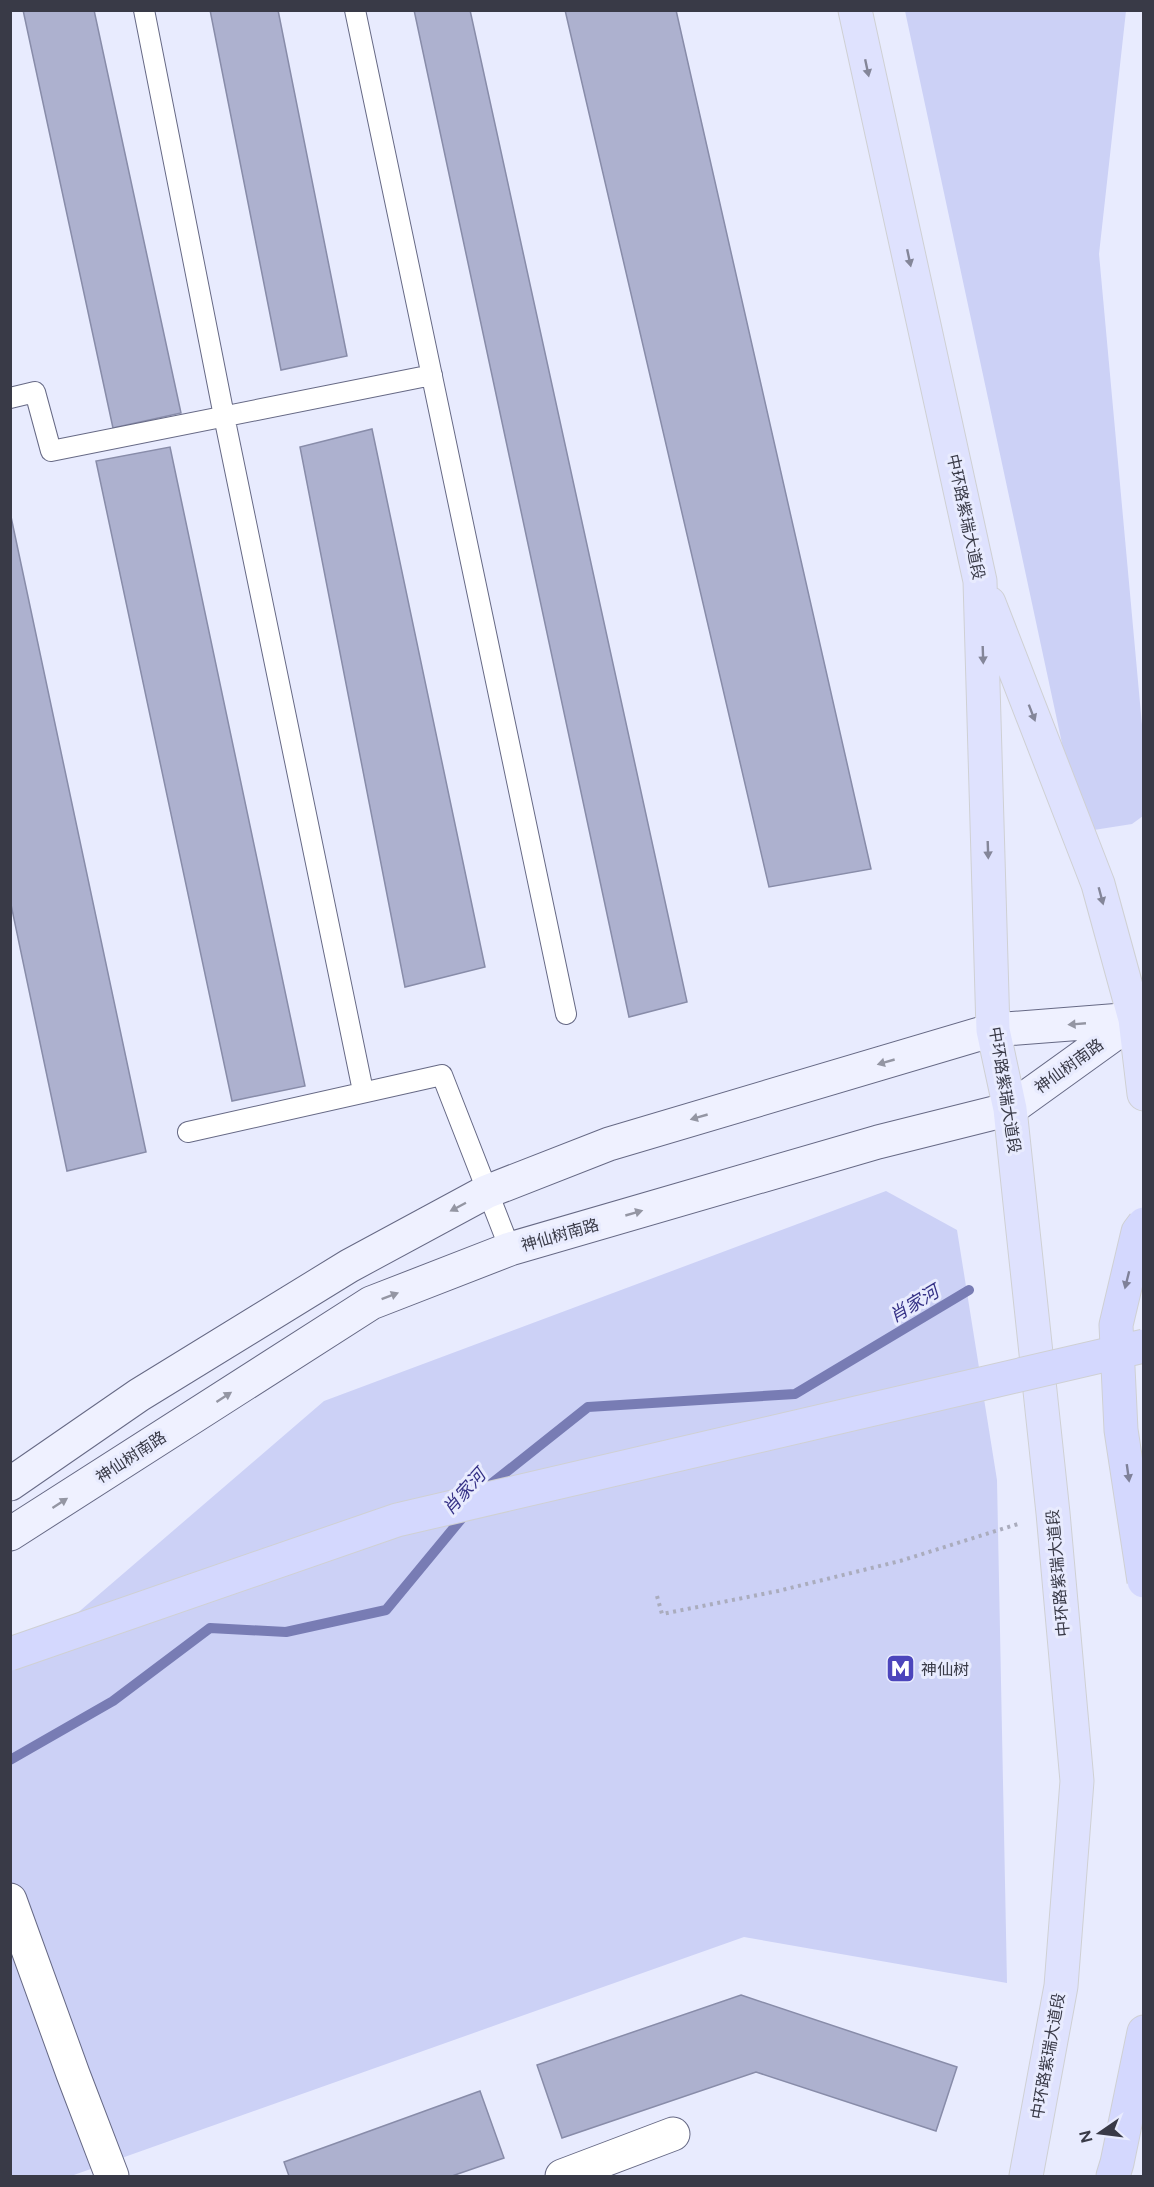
<svg xmlns="http://www.w3.org/2000/svg" width="1154" height="2187" font-family="Figtree,'Noto Sans SC',sans-serif">
  <style>
    .green { fill: #ccd1f6 }
    .lines { fill: none; stroke-linecap: round; stroke-linejoin: round }
    .stream { stroke: #787cb4; stroke-width: 10 }
    .building { fill: #adb1cf; stroke: #888ca9; stroke-width: 1.5 }
    .service-casing { stroke: #666985; stroke-width: 22 }
    .minor-casing { stroke: #666985; stroke-width: 35 }
    .secondary-casing { stroke: #666985; stroke-width: 35 }
    .primary-casing { stroke: #cfd0d3; stroke-width: 35 }
    .trunk-casing { stroke: #cfd0d3; stroke-width: 35 }
    .path { stroke: #aaacbd; stroke-width: 4; stroke-dasharray: 3 4.5; stroke-linecap: butt }
    .service { stroke: #fff; stroke-width: 20 }
    .minor { stroke: #fff; stroke-width: 33 }
    .secondary { stroke: #eff1ff; stroke-width: 33 }
    .primary { stroke: #dfe2fe; stroke-width: 33 }
    .trunk { stroke: #d4d8fe; stroke-width: 33 }
    .trunk-bridge-casing { stroke: #cfd0d3; stroke-width: 35; stroke-linecap: butt }
    .trunk-bridge { stroke: #d4d8fe; stroke-width: 33 }
    .oneway { fill: #848699 }
    .oneway2 { fill: #9496a3 }
    .oneway3 { fill: #7f8199 }
    .labels { text-anchor: middle; dominant-baseline: central; stroke-width: 6; stroke-linejoin: round; paint-order: stroke }
    .street-label { font-size: 16px; fill: #393a47; stroke: #e8ebfe }
    .poi-label { font-size: 16px; fill: #393a47; stroke: #e8ebfe; text-anchor: start }
    .water-label { font-size: 18px; font-style: italic; fill: #353186; stroke: #e8ebfe }
  </style>
  <rect width="100%" height="100%" fill="#e8ebfe"/>
  <path class="green" d="M905 11H1126L1099 254 1143 736V816L1132 824 1081 832Z
    M886 1191 957 1230 997 1480 1007 1983 744 1937 71 2176H11L10 1671 324 1401Z"/>
  <g class="lines">
    <path class="stream" d="M486 1488 588 1407 795 1394 969 1290
      M10 1760 113 1701 210 1628 286 1632 386 1610 467 1512"/>
  </g>
  <path class="building" d="M23 10H94L181 413 113 428Z
    M210 10H278L347 356 281 370Z
    M414 10H470L687 1002 629 1017Z
    M565 10H676L871 869 769 887Z
    M372 429 485 967 405 987 300 447Z
    M170 447 305 1086 232 1101 96 461Z
    M10 512 146 1152 67 1171 10 900Z
    M741 1995 957 2067 936 2131 756 2072 562 2138 537 2065Z
    M480 2091 504 2158 452 2176H289L284 2162Z"/>
  <g class="lines">
    <defs>
      <path id="service" d="M144 10 224 416 363 1091
        M355 10 566 1014
        M10 398 35 392 51 451 432 375
        M188 1132 442 1075 510 1249"/>
      <path id="minor" d="M10 1900 73 2074 112 2176
        M562 2176 673 2134"/>
      <path id="secondary" d="M10 1484 139 1395 349 1266 486 1192 609 1144 993 1030 1135 1019
        M10 1534 371 1303 510 1249 878 1142 1010 1109 1135 1019"/>
      <path id="primary" d="M855 10 980 581 993 1030 1010 1109 1053 1513 1077 1781 1061 1986 1026 2176
        M989 603 1098 884 1135 1019 1144 1094"/>
      <path id="trunk" d="M1113 2176 1117 2163 1144 2032"/>
    </defs>
    <use href="#service" class="service-casing"/>
    <use href="#minor" class="minor-casing"/>
    <use href="#secondary" class="secondary-casing"/>
    <use href="#primary" class="primary-casing"/>
    <use href="#trunk" class="trunk-casing"/>
    <path class="path" d="M657 1596 662 1614 778 1591 900 1561 1018 1524"/>
    <use href="#service" class="service"/>
    <use href="#minor" class="minor"/>
    <use href="#secondary" class="secondary"/>
    <use href="#primary" class="primary"/>
    <use href="#trunk" class="trunk"/>
    <defs>
      <path id="trunk-bridge" d="M1144 1224 1138 1232 1116 1325 1121 1430 1144 1581
        M10 1654 397 1520 1144 1346"/>
    </defs>
    <use href="#trunk-bridge" class="trunk-bridge-casing"/>
    <use href="#trunk-bridge" class="trunk-bridge"/>
  </g>
  <defs><path id="oneway-solid" d="M-6-.8H1V-3.2L6.5 0L1 3.2V.8H-6Z" transform="scale(1.5)"/></defs>
  <g class="oneway">
    <use href="#oneway-solid" transform="translate(867 68) rotate(78)"/>
    <use href="#oneway-solid" transform="translate(909 258) rotate(78)"/>
    <use href="#oneway-solid" transform="translate(983 655) rotate(88)"/>
    <use href="#oneway-solid" transform="translate(1032 713) rotate(69)"/>
    <use href="#oneway-solid" transform="translate(988 850) rotate(88)"/>
    <use href="#oneway-solid" transform="translate(1101 896) rotate(75)"/>
  </g>
  <g class="oneway2">
    <use href="#oneway-solid" transform="translate(1077 1024) rotate(175)"/>
    <use href="#oneway-solid" transform="translate(886 1062) rotate(164)"/>
    <use href="#oneway-solid" transform="translate(699 1117) rotate(164)"/>
    <use href="#oneway-solid" transform="translate(458 1207) rotate(152)"/>
    <use href="#oneway-solid" transform="translate(634 1213) rotate(-16)"/>
    <use href="#oneway-solid" transform="translate(390 1296) rotate(-21)"/>
    <use href="#oneway-solid" transform="translate(224 1397) rotate(-33)"/>
    <use href="#oneway-solid" transform="translate(60 1503) rotate(-33)"/>
  </g>
  <g class="oneway3">
    <use href="#oneway-solid" transform="translate(1127 1280) rotate(104)"/>
    <use href="#oneway-solid" transform="translate(1128 1473) rotate(82)"/>
  </g>
  <defs>
    <symbol id="metro-square" viewBox="-11 -11 22 22"><rect x="-9" y="-9" width="18" height="18" rx="4" fill="#4c45bc" stroke="#e8ebfe"/><path d="M-5.5 5V-5H-3L0 0L3-5H5.5V5H3V-.5L0 4L-3-.5V5Z" fill="#fff"/></symbol>
  </defs>
  <g fill-rule="evenodd">
    <use href="#metro-square" x="884" y="1652" width="33" height="33"/>
  </g>
  <g class="labels">
    <g class="street-label">
      <text transform="translate(966 517) rotate(78)">中环路紫瑞大道段</text>
      <text transform="translate(1069 1066) rotate(-36)">神仙树南路</text>
      <text transform="translate(1005 1090) rotate(81)">中环路紫瑞大道段</text>
      <text transform="translate(560 1235) rotate(-16)">神仙树南路</text>
      <text transform="translate(131 1457) rotate(-33)">神仙树南路</text>
      <text transform="translate(1058 1573) rotate(-95)">中环路紫瑞大道段</text>
      <text transform="translate(1048 2056) rotate(-80)">中环路紫瑞大道段</text>
    </g>
    <g class="poi-label">
      <text x="921" y="1669">神仙树</text>
    </g>
    <g class="water-label">
      <text transform="translate(914 1304) rotate(-31)">肖家河</text>
      <text transform="translate(464 1492) rotate(-48)">肖家河</text>
    </g>
  </g>
  <rect width="1154" height="2187" fill="none" stroke="#393a47" stroke-width="24"/>
  <g transform="translate(1100 2133) rotate(256)" stroke="#e8ebfe" stroke-width="4.5" paint-order="stroke">
  <path d="M0-4.5L10 22L0 15L-10 22Z" fill="#393a47"/>
  <text y="-9" font-size="16" font-weight="bold" text-anchor="middle" fill="#393a47">N</text>
  </g>
</svg>
